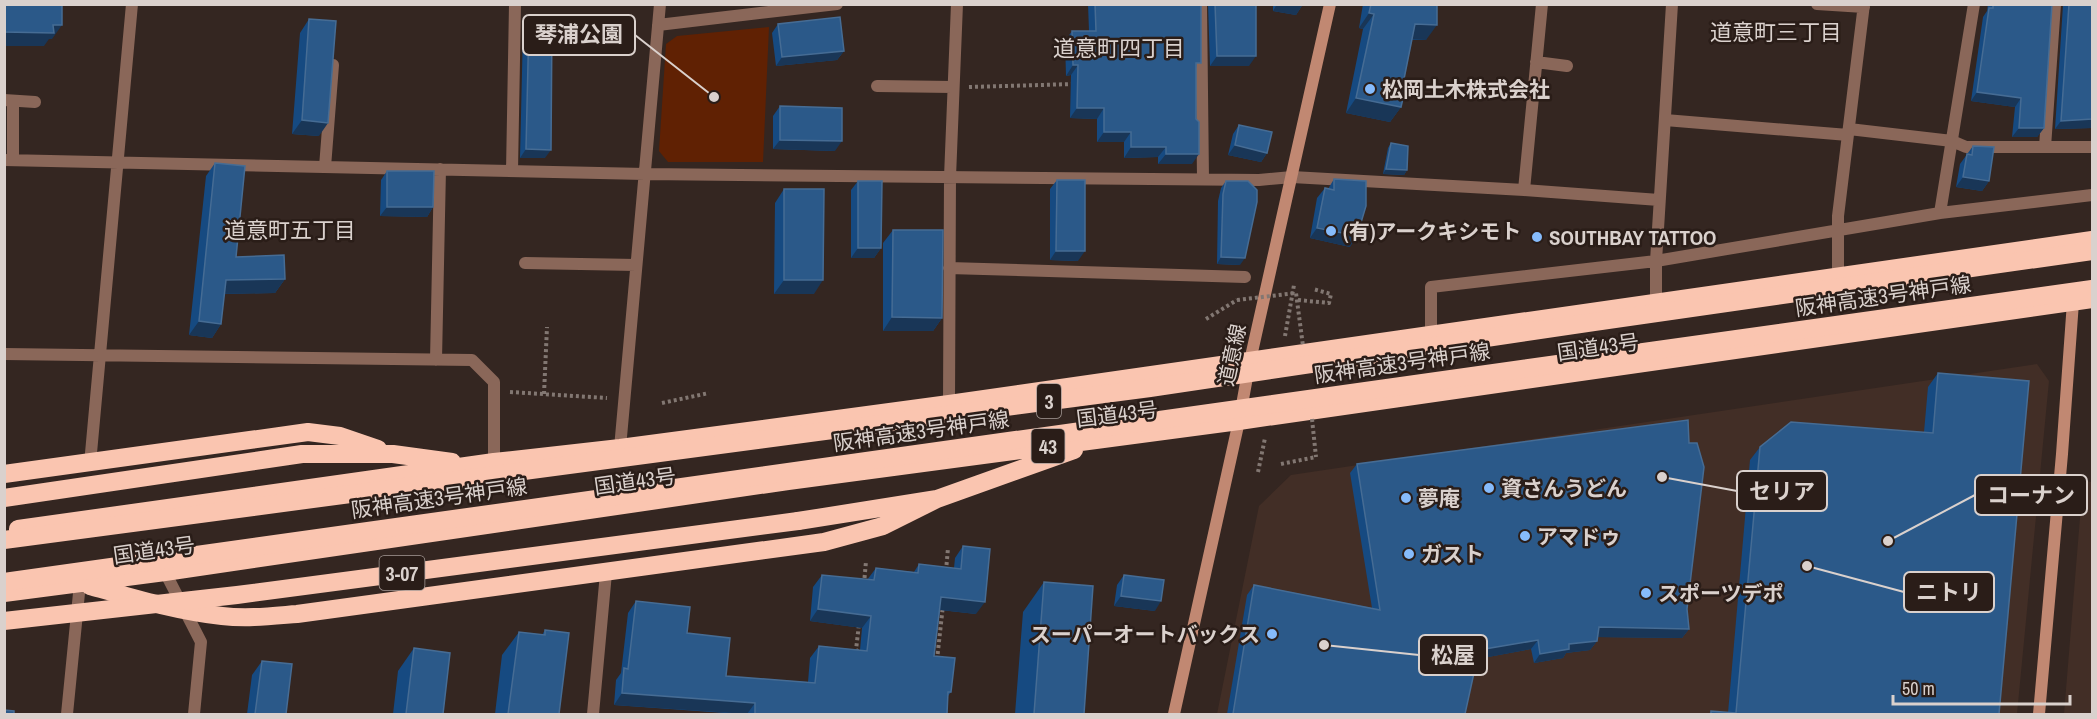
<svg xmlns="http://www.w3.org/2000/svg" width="2097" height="719" font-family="'Archivo Narrow','Noto Sans JP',sans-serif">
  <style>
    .built { fill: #422e26 }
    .green { fill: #602103 }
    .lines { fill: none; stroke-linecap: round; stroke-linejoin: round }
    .path { stroke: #827772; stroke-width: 4; stroke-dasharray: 3 3; stroke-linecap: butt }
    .street { stroke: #8a6759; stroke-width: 12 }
    .secondary { stroke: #c18872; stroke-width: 12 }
    .highway { stroke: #fac5b0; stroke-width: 18 }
    .path-bridge { stroke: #827772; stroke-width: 4; stroke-dasharray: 3 3; stroke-linecap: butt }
    .highway-bridge { stroke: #fac5b0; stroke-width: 18 }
    .wall { fill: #164a81 }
    .shaded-wall { fill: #193657 }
    .building { fill: #2b5989; stroke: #466c94; stroke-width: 1.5 }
    .poi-dot { fill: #86bbfb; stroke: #2a1d18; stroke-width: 2 }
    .labels { text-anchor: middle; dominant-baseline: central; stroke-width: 5; stroke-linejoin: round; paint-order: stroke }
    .shield { fill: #2a1d18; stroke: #a59b97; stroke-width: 1.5 }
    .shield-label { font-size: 20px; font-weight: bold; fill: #dad1cd }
    .poi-label { font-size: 21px; font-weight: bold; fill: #dad1cd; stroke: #2a1d18; text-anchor: start }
    .street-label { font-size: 21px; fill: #dad1cd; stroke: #2a1d18 }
    .neighbourhood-label { font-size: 22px; fill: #dad1cd; stroke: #2a1d18 }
    .leader { fill: none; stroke: #dad1cd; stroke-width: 2 }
    .callout-dot { fill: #dad1cd; stroke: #2a1d18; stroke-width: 2 }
    .callout { fill: #2a1d18; stroke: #dad1cd; stroke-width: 2 }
    .callout-label { font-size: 22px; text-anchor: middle; font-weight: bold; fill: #dad1cd }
  </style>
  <rect width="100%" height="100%" fill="#342621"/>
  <path class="built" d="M2037 364 2049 381 2017 714H1217L1259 506 1291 475Z
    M2083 481 2092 482V714H2064Z"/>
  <path class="green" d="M769 27 763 162H668L659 151 666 44 677 36Z"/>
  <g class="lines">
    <path class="path" d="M969 87 1075 84
      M1298 300 1329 303 1331 294 1313 289
      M1206 319 1237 300
      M1285 336 1294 285
      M510 392 607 398
      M544 394 547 327
      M662 403 709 393
      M1281 464 1316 457
      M1258 472 1265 438
      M946 571 948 548
      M864 584 866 561
      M858 651 856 650 859 624
      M937 660 943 605"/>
    <path class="street" d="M1201 4 1203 179
      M1817 4 1864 7
      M658 25 837 4
      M1536 62 1567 66
      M877 86 953 87
      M4 100 35 102
      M1665 120 1848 135
      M1849 129 1952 141 1966 147H2092
      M2045 147 2055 4
      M4 160 645 174 1259 180 1292 177 1524 190 1659 200
      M13 160V101
      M325 167 333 65
      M512 171 515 4
      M1524 190 1542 4
      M1940 213 1974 4
      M525 263 636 265
      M949 268 1245 277
      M1838 278V216L1864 4
      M1656 303V261L1672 4
      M1431 335V287L1656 261 1940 213 2092 195
      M4 354 472 360 494 382V462
      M436 360 440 169
      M949 404 950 177 957 4
      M620 448 660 4
      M90 464 132 4
      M165 572 201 642 194 714
      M67 714 80 583
      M593 714 606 573"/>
    <path class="secondary" d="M1174 714 1239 421 1250 361 1330 4
      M2039 714 2062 454 2073 302"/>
    <path class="highway" d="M4 474 308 432 340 436 378 449
      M4 498 302 454H393L452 462
      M798 521 937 499 1074 450
      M18 529 494 462 620 448 949 404 2092 240
      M90 586C133 598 177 611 222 616 247 619 272 616 297 614L824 542 883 526 937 499
      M4 593 165 572 788 481 1239 421 2092 299"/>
    <path class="path-bridge" d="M1237 300 1296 293 1303 346
      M1312 419 1316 457"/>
    <path class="highway-bridge" d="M4 540 1150 388 1594 322 2092 251
      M4 582 2092 289
      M4 621 237 595 798 521"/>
  </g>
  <path class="wall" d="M1088 4H1201L1196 69 1192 164H1158V157L1124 158V142H1097V119L1070 118 1071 75 1066 76 1065 41 1072 31H1089Z
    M1208 4H1256L1249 66H1210Z
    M1273 4H1303L1296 15 1273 11Z
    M1363 4H1437L1426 40H1412L1402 89 1401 107 1390 122 1346 113 1363 29 1359 28Z
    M1988 4H2052L2044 128 2037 137H2012L2015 107 1971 101 1983 17 1987 11Z
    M2092 4V128L2055 129 2063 5Z
    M309 19 319 136 292 134 300 33Z
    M529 21 545 158H520L523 29Z
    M778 24 844 51 837 60 776 66 772 33Z
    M780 106 835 151 773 149V116Z
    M1239 125 1267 153 1261 162 1228 155 1233 134Z
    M1391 143 1407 170 1404 175 1383 174 1388 148Z
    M1973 146 1989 181 1982 191 1956 187 1960 164Z
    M215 163 236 257 285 279 275 293 224 294 221 324 212 338 189 335 206 176Z
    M387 171 433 207 427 217 380 216 381 180Z
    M1334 179 1350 247 1310 238 1317 198 1325 188 1328 189Z
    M1057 180 1078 261 1050 260V189Z
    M858 181 881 248 874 258H851V190Z
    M1226 181 1240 265 1217 264 1218 201 1221 188Z
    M784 189 814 294H774L775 203Z
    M893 230 942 318 933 331H883V243Z
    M1938 373 1999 714H1709L1711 711 1728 713 1750 460 1760 447 1924 432 1928 387Z
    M1357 464 1687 609 1689 629 1682 638 1598 637 1597 641 1590 650 1566 653 1563 658 1534 663 1531 649 1477 659 1465 714H1227L1247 595 1254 585 1372 608 1350 473Z
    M963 546 976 614 940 610 934 656 951 692 948 696 947 714H739L614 705 616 680 621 673 628 613 636 601 687 633 726 676 808 682 810 658 819 646 860 650 862 628 810 621 813 587 822 575 867 580 876 568 914 572 919 564 954 568 955 558Z
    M1124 575 1155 611 1114 606 1117 585Z
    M1044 582 1084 714H1015L1023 612Z
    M545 630 559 714H495L502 655 519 632 542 635Z
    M414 648 443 714H393L398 671Z
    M262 661 286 714H247L252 675Z"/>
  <path class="shaded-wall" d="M1277 4H1303L1296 15 1273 11Z
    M1369 13 1374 14 1363 29 1359 28Z
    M1415 24 1437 25 1426 40 1404 39Z
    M53 25H62L52 39H49L44 46H4V32Z
    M844 51 837 60 776 66 782 57Z
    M1217 56H1256L1249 66H1210Z
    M1073 65H1078L1071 75 1066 76Z
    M1977 92 2021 98 2015 107 1971 101Z
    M1356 98 1401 107 1390 122 1346 113Z
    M1077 108H1104L1097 119 1070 118Z
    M2092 119V128L2055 129 2061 121Z
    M302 120 328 123 319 136 292 134Z
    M2019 128H2044L2037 137H2012Z
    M1104 132H1131L1124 142H1097Z
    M780 140 842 141 835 151 773 149Z
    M1235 145 1267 153 1261 162 1228 155Z
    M1131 147H1166L1158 157 1124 158Z
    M526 149 551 150 545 158H520Z
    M1166 154H1199L1192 164H1158Z
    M1386 169 1407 170 1404 175 1383 174Z
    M1963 177 1989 181 1982 191 1956 187Z
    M387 207H433L427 217 380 216Z
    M1317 228 1357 236 1350 247 1310 238Z
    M858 248H881L874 258H851Z
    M1056 251H1085L1078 261 1050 260Z
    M1221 257 1245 258 1240 265 1217 264Z
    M285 279 275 293 216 294 226 280Z
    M784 280H823L814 294H774Z
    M892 317 942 318 933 331H883Z
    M199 321 221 324 212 338 189 335Z
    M1121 596 1161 601 1155 611 1114 606Z
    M941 597 985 602 976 614 933 609Z
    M818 609 871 616 862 628 810 621Z
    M1599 627 1689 629 1682 638 1592 637Z
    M1538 640 1531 649 1472 660 1479 650Z
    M1597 641 1590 650 1566 653 1563 658 1534 663 1540 654 1569 644Z
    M622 693 755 703 747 714 614 705Z"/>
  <path class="building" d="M4 4H62V25H53L54 33 4 32Z
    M1095 4H1201V63H1196V119L1199 122V154H1166V147H1131V132H1104V108H1077L1078 65H1073L1072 31H1096Z
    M1215 4H1256V56H1217Z
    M1371 4H1437V25L1415 24 1402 89 1405 90 1401 107 1356 98 1374 14 1369 13Z
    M1993 4H2052L2044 128H2019L2021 98 1977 92 1989 8H1993Z
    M2069 4H2092V119L2061 121Z
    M840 17 844 51 782 57 778 24Z
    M309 19 336 21 328 123 302 120Z
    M529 21H552L551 150 526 149Z
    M780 106 842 108V141L780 140Z
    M1239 125 1272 132 1267 153 1235 145Z
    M1391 143 1408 146 1407 170 1386 169Z
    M1973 146 1994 147 1989 181 1963 177 1967 154 1972 155Z
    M215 163 245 166 236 257 284 255 285 279 226 280 221 324 199 321Z
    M387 171H434L433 207H387Z
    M1334 179 1366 181V206L1357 236 1317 228 1325 188 1334 190Z
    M1057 180H1085V251H1056Z
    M858 181H882L881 248H858Z
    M1226 181H1248L1257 190V202L1245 258 1221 257 1223 194Z
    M784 189H824L823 280H784Z
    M893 230H943L942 318 892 317Z
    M1938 373 2029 381 1999 714H1711V711L1736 713 1760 447 1791 422 1933 433Z
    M1688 420 1689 443H1697L1704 467 1687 609 1689 629 1599 627 1597 641 1569 644V649L1540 654 1538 640 1479 650 1465 714H1233L1254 585 1380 610 1357 464Z
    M963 546 990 549 985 602 941 597 934 656 955 658 951 692H948L947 714H755V703L622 693 624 668 628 669 636 601 690 607 687 633 730 638 726 676 815 683 819 646 867 651 871 616 818 609 822 575 874 580 876 568 918 573 919 564 961 569Z
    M1124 575 1164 580 1161 601 1121 596Z
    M1044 582 1093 586 1084 714H1034Z
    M545 630 569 633 559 714H508L519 632 545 635Z
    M414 648 450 653 443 714H406Z
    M262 661 292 664 286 714H255Z
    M4 710 14 711V714H4Z"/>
  <g class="poi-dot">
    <circle cx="1370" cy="89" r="6"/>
    <circle cx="1331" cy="231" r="6"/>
    <circle cx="1537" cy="237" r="6"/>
    <circle cx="1489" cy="488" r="6"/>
    <circle cx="1406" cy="498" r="6"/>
    <circle cx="1525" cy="536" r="6"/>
    <circle cx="1409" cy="554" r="6"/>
    <circle cx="1646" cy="593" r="6"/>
    <circle cx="1272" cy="634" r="6"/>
  </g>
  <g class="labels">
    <g class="shield">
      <rect x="1037" y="384" width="24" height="34" rx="4.5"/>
      <rect x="1031.5" y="429" width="33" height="34" rx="4.5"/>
      <rect x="379.5" y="556" width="45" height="34" rx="4.5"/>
    </g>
    <g class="shield-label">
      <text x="1049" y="401">3</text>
      <text x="1048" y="446">43</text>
      <text x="402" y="573">3-07</text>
    </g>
    <g class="poi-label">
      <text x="1382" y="89">松岡土木株式会社</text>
      <text x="1343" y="231">(有)アークキシモト</text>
      <text x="1549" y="237">SOUTHBAY TATTOO</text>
      <text x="1501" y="488">資さんうどん</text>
      <text x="1418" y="498">夢庵</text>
      <text x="1537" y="536">アマドゥ</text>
      <text x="1421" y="554">ガスト</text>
      <text x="1658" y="593">スポーツデポ</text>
      <text x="1260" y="634" text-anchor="end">スーパーオートバックス</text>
    </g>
    <g class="street-label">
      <text transform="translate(1883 296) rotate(-8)">阪神高速3号神戸線</text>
      <text transform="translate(1598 347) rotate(-8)">国道43号</text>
      <text transform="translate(1232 355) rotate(-78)">道意線</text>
      <text transform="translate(1402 363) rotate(-8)">阪神高速3号神戸線</text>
      <text transform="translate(1117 414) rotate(-7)">国道43号</text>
      <text transform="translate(921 431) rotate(-8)">阪神高速3号神戸線</text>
      <text transform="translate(635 481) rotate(-8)">国道43号</text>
      <text transform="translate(439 498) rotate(-8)">阪神高速3号神戸線</text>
      <text transform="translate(154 550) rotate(-8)">国道43号</text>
    </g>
    <g class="neighbourhood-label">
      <text x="1776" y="32">道意町三丁目</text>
      <text x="1119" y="48">道意町四丁目</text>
      <text x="290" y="230">道意町五丁目</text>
    </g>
  </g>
  <path class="leader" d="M714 97L635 35M1662 477L1737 491M1888 541L1975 495M1807 566L1904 592M1324 645L1419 655"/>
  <g class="callout-dot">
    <circle cx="714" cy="97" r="6"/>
    <circle cx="1662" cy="477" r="6"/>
    <circle cx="1888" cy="541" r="6"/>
    <circle cx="1807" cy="566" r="6"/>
    <circle cx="1324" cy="645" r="6"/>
  </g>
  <g class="callout">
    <rect x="523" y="15" width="112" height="40" rx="6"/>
    <rect x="1737" y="471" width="90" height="40" rx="6"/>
    <rect x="1975" y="475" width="112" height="40" rx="6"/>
    <rect x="1904" y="572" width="90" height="40" rx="6"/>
    <rect x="1419" y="635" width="68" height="40" rx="6"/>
  </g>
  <g class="callout-label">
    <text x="579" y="42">琴浦公園</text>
    <text x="1782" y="499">セリア</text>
    <text x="2031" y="503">コーナン</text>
    <text x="1949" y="600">ニトリ</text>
    <text x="1453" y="663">松屋</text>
  </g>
  <rect width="2097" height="719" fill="none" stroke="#dad1cd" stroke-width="12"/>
  <path d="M1893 695v9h177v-9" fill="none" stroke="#dad1cd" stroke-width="3"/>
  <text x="1902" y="695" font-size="18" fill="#dad1cd" stroke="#2a1d18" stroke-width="4.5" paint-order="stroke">50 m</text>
</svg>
